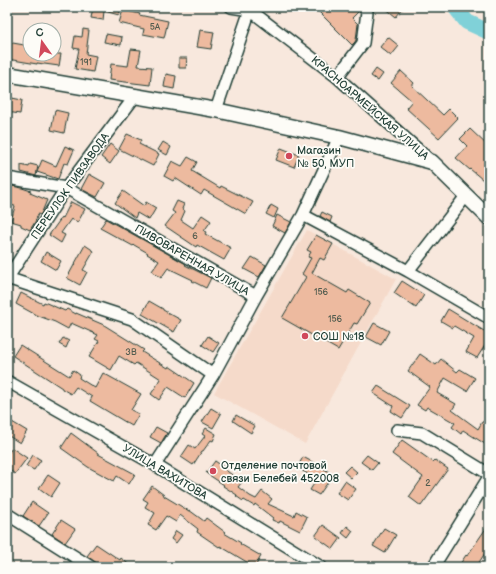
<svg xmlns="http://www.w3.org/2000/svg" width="496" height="574" font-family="'Balsamiq Sans',sans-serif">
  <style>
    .built { fill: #f5daca }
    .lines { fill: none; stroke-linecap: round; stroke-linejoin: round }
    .river { stroke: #80d1d8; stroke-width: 16 }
    .building { fill: #edba9f; stroke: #1f3d34 }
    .minor-casing { stroke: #1f3d34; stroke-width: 14 }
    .major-casing { stroke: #1f3d34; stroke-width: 17 }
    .minor { stroke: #fdfcf7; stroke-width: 11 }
    .major { stroke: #fdfcf7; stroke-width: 14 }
    .poi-dot { fill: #d1495b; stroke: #fdfcf7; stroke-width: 1.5 }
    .labels { text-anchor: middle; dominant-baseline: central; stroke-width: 3.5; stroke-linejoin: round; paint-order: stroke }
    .number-label { font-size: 9px; fill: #525c4f }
    .street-label { font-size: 11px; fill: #1f3d34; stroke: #fdfcf7 }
    .poi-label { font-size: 11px; fill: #1f3d34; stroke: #fdfcf7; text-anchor: start }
  </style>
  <rect width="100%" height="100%" fill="#f8e8dd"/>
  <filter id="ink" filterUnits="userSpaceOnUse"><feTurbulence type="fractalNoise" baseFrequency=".025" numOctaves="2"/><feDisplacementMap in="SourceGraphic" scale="8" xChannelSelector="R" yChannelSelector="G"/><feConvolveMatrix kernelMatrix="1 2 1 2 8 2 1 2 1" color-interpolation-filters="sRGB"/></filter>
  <g filter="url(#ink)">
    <path class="built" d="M307 230 396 279 305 444 214 393Z"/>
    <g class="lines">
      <path class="river" d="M455 7 467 22 489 32"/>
    </g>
    <path class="building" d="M93 7H121L119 15 104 11 103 20 91 18Z
      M314 7H353L358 12 352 18 358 24 356 40 355 42 352 45Z
      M384 7H404L396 17Z
      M123 10 140 14 139 15 168 21 164 38 143 34 144 29 119 23Z
      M83 29 89 30 86 54 96 56 93 72 75 69 79 49 73 48 75 36 82 37Z
      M200 30 214 32 211 49 197 47Z
      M106 34 122 37 121 45 104 42Z
      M388 37 399 46 391 56 380 47Z
      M7 42 30 46V54H61L59 66 37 63V64L7 59Z
      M131 49 141 50 138 66 152 67 150 85 109 80 111 64 128 66Z
      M179 58H187L186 68H179Z
      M376 69 383 74 378 81 371 76Z
      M401 71 414 83 412 86 443 115 449 109 458 118 439 138 406 108 412 101 391 83Z
      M166 74 176 76 174 89 164 87Z
      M7 97 22 100 20 114 7 112Z
      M55 110 68 113 64 133 51 130Z
      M470 129 489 147V185L470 169V170L456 158 467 146 460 139Z
      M127 134 141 140 139 144 159 154 153 166 119 149Z
      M163 142 171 147 167 155 158 150Z
      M110 144 119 151 110 164 101 157Z
      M65 146 74 150 68 164 64 163 58 179 37 172 42 160 56 166Z
      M281 148 299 155 294 167 276 160Z
      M188 157 197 162 192 171 220 188 221 186 253 202 246 214 204 190 201 195 175 178 173 181 164 176 172 161 182 166Z
      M30 164 38 166 36 176 21 172V165L29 167Z
      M89 174 105 183 97 197 81 189Z
      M7 185 22 188 31 191 30 193 47 200 42 212 40 215 38 214 35 222 30 230 21 226V224L11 221 15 206 7 205Z
      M123 191 144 206 146 202 156 208 149 220 137 213 135 218 115 203Z
      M177 201 184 204 182 209 185 211 181 220 193 228 202 215 211 221 204 231 206 232 205 234 231 248 224 260 197 245 196 247 165 226 175 213 172 211Z
      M71 202 85 209 78 222 71 219 61 233 65 235 61 243 49 235 62 217 63 218Z
      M271 205 278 209 274 218 266 214Z
      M322 212 332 217 330 222 320 216Z
      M277 215 291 222 285 233 272 226Z
      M106 219 186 264 185 265 211 278 206 288 192 281 193 280 168 268 161 278 152 271 159 261 147 254 148 253 134 245 133 246 100 228Z
      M316 235 333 244 324 260 320 258 312 273 347 293 349 290 370 303 357 324 354 323 338 350 282 318 306 277 302 274 311 258 308 257 311 252 307 250Z
      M85 245 94 251 83 270 87 272 80 285 67 278Z
      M46 252 61 261 56 270 41 261Z
      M252 257 266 265 259 277 244 269Z
      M402 281 424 295 416 308 394 293Z
      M21 293 43 304 44 302 65 311 67 309 76 314V313L104 325 144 350 142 352 168 368 169 366 194 383 185 398 168 387 159 400 151 394 161 379 136 363 134 365 119 356 111 370 89 357 99 341 95 339 98 335 71 323 68 329 55 322 36 315 16 304Z
      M149 301 163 309V310L181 320 174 332 142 314Z
      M448 309 489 334V339L477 358 466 352 474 338 454 326 453 328 441 321Z
      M374 323 389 331 381 345 366 337Z
      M208 336 219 343 213 352 202 345Z
      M63 338 69 341 66 348 59 344Z
      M20 345 69 376 73 370 80 375 79 378 95 388 103 373 141 394 131 410 139 414 132 426 90 401 92 397 76 387 71 394 62 389V388L13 356Z
      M420 354 436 365 441 359 457 372 460 369 475 378 467 391 445 378 437 393 456 404 452 410 478 429 482 422H483L489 415V439L485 444 463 430 461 434 452 427 455 423 427 407 425 410 417 405 430 387 408 371Z
      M378 386 410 406 402 418 391 411 393 406 373 393Z
      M211 408 221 414 213 428 202 422Z
      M236 415 255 426 251 433 233 421Z
      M7 419 27 431 20 443 7 435Z
      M156 427 167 433 161 443 150 437Z
      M206 428 216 434 213 441 211 440 203 451H202L193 465 181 457 189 445 195 449 205 436 202 434Z
      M71 433 98 453V454L135 474 129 484 117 476 114 481 88 467 61 448Z
      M402 440 433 462 435 460 448 469 421 506 409 497 423 477 392 454Z
      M12 448 27 458 15 474 7 468V455Z
      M33 455 41 460 34 470 26 466Z
      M367 455 378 463 372 470 361 462Z
      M303 457 320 466 333 475 319 495 310 490 317 479 297 468Z
      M215 461 225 468 224 469 242 482 238 487 250 496 256 499 262 491 272 499 268 504 294 516 296 511 307 517 300 531 280 521 279 523 272 520 273 518 255 504 254 506 244 500 243 501 236 496 237 495 223 486 224 485 206 473Z
      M350 466 357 472 351 478 344 472Z
      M48 475 60 483 51 497 39 488Z
      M345 481 356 489 348 500 337 493Z
      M152 486 164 495V496L189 511V510L204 521 206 518 225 532 224 533 241 543 240 544 261 556 255 567 220 546 219 547 197 532 198 529 180 515 176 522 166 516 156 530 148 525 155 513 145 507 148 502 143 499Z
      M32 502 48 513 39 526 23 516Z
      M61 520 75 529 65 543 52 534Z
      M489 524V547L476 567H458L466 555 467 556Z
      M323 525 341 538 333 549 315 536Z
      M347 526 353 531 348 538 342 533Z
      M384 528 396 535 385 553 373 546Z
      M176 531 182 535 176 543 171 539Z
      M96 544 120 560 121 558 132 567H102L87 556Z"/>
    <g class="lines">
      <defs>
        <path id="minor" d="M247 7 250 10 337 77 432 162
          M337 77 363 43 367 12 364 7
          M216 110 250 10 231 7
          M7 178 66 188 256 296 303 215 339 137
          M466 196 408 271 489 318
          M303 215 408 271
          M7 278 132 319 213 375
          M7 279 66 188 136 95
          M7 381 155 465 321 567
          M397 430 422 433 489 474
          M155 465 213 375 256 296
          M7 514 91 567
          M433 567 489 477"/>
        <path id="major" d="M7 74 216 110 339 137 432 162 489 218"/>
      </defs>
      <use href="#minor" class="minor-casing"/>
      <use href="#major" class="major-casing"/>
      <use href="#minor" class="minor"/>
      <use href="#major" class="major"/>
    </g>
  </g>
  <g class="poi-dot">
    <circle cx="289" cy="156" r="4"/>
    <circle cx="305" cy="336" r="4"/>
    <circle cx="213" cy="471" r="4"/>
  </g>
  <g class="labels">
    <g class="number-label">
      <text x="155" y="27">5А</text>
      <text x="86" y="62">191</text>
      <text x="195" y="236">6</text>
      <text x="321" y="292">156</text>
      <text x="335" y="319">156</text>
      <text x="131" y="352">3В</text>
      <text x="428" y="483">2</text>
    </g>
    <g class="street-label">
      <text transform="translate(370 108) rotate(41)">КРАСНОАРМЕЙСКАЯ УЛИЦА</text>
      <text transform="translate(70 186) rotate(-55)">ПЕРЕУЛОК ПИВЗАВОДА</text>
      <text transform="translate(192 260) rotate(30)">ПИВОВАРЕННАЯ УЛИЦА</text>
      <text transform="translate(165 472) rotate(31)">УЛИЦА ВАХИТОВА</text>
    </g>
    <g class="poi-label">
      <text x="297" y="150">Магазин<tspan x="297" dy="13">№ 50, МУП</tspan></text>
      <text x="313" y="336">СОШ №18</text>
      <text x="221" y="465">Отделение почтовой<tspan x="221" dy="13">связи Белебей 452008</tspan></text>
    </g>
  </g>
  <rect width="496" height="574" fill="none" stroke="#fdfcf7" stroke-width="24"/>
  <rect x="12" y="12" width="472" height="550" fill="none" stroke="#1f3d34" stroke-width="1.5" filter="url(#ink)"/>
  <g transform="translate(42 42) rotate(346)"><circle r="19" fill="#fdfcf7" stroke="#a4b0a9"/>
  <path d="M0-3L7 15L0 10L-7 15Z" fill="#d1495b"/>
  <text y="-6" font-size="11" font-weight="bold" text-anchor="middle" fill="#1f3d34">С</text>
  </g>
</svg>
